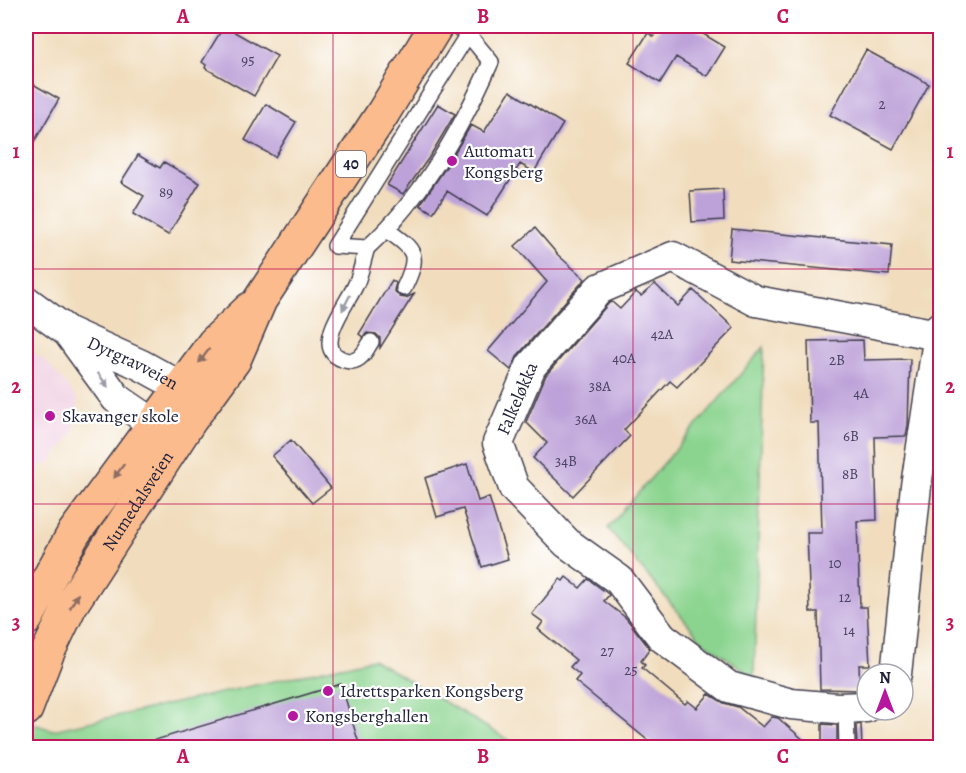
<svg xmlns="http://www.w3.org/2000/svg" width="966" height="773" font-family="Alegreya,serif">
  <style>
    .built { fill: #f1d0e2 }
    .green { fill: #8bd48f; stroke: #567b65; stroke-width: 1.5 }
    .building { fill: #bda2d9 }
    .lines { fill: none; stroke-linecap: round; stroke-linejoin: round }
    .service-casing { stroke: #413e4e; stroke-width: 18 }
    .minor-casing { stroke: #413e4e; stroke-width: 33 }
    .primary-casing { stroke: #413e4e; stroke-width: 36 }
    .service { stroke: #fff; stroke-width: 15 }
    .minor { stroke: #fff; stroke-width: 30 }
    .primary { stroke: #fbbb8d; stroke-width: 33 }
    .oneway { fill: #9c9ca7 }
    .oneway2 { fill: #8e6e64 }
    .grid { fill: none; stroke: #c2185b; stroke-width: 1.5; stroke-opacity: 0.55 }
    .poi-dot { fill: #b5179e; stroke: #fff; stroke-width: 2 }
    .labels { text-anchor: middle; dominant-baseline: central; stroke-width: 4.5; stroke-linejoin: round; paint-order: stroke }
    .number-label { font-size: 15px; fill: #494262 }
    .shield { fill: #fff; stroke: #646476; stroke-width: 1.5 }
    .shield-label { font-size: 16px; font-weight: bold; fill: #22223b }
    .poi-label { font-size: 18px; fill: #22223b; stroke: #fff; text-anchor: start }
    .street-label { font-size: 18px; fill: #22223b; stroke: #fff }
    .neatline { fill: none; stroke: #c2185b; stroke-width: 2 }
    .grid-label { font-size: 20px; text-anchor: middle; font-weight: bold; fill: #c2185b }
  </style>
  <rect width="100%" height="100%" fill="#fff"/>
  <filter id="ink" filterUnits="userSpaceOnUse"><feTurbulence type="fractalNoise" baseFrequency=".0167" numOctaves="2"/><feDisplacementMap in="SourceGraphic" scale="12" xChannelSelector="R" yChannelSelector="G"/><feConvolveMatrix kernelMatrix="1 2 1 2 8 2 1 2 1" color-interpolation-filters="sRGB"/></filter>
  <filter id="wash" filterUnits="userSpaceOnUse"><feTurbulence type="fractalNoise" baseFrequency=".008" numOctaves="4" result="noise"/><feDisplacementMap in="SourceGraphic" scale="24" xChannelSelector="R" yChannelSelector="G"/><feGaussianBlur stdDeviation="1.35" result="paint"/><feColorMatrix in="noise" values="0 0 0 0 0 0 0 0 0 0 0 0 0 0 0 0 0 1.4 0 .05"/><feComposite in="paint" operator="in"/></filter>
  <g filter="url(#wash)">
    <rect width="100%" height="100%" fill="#f1ddbd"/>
    <path class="built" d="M26 348 49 364 78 400 73 433 50 463 26 471Z"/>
    <path class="green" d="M764 347 754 677 702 641 608 528Z
      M373 659 520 747H26V722L53 730Z"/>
    <g id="blocks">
      <path class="building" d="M224 26 277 56 254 96 205 68 206 65 202 62Z
        M661 26H690L725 47 707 76 676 57 660 83 629 63 648 33 654 37Z
        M866 50 929 84 893 149 830 115Z
        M26 80 59 99 26 156Z
        M510 91 563 124 534 172 520 164 487 216 447 191 433 213 420 205 446 167 471 125 484 132Z
        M266 104 296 122 275 157 245 140Z
        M438 104 455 114 430 156 403 194 387 185Z
        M138 155 160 168 164 162 200 183 168 235 133 214 144 196 121 182Z
        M723 189 724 220 692 222 690 191Z
        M535 228 558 255 585 279 518 355 511 370 488 351 547 282 515 246Z
        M732 229 892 245 889 275 729 260Z
        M392 280 396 283 394 290 400 297 406 298 414 294 380 348V338L376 334 367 333 363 337 359 334Z
        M655 284 678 306 693 290 734 328 677 387 670 381 624 430 630 436 573 496 533 458 547 443 526 422 546 375 609 303 612 302 620 309 636 292 641 296Z
        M863 340 864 360 910 359 908 425 906 436 875 437 877 520 857 521 860 607H867L870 665H859L860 690 820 689 818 612H810L807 533H822L819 423H810L808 341Z
        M291 440 331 488 312 503 272 456Z
        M467 464 478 501 489 497 508 559 482 567 463 509 437 517 425 478Z
        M566 577 580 588 588 579 607 593 609 595 604 601 626 618 650 649 641 661 645 665 642 668 685 704 688 701 697 708 709 694 724 703 738 707 763 727 772 717 778 718 812 747H656L575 681 580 675 570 667 576 660 538 629 543 622 532 614 560 579 563 581Z
        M341 684 360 747H153L152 741Z
        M822 724 837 725V747H822Z
        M861 724 862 747H857L856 725Z"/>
    </g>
  </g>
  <g filter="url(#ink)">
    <use href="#blocks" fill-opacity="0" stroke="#413e4e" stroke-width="1.5"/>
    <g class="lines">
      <defs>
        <path id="service" d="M456 26 468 34 491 62C460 131 423 197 367 248L335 246 468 34
          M387 230C416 251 420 254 404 288
          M367 248C363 260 361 273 356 284 349 301 318 339 335 355 339 358 346 361 352 361 362 360 366 349 371 342
          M846 708 847 748"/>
        <g id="minor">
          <path id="s1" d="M26 301 68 332 141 365 181 387 190 420 154 424 116 398 68 332"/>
          <path d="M896 674 916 486 940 327"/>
          <path id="s2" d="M867 707 837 708 791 704 729 687 662 637 619 580 567 543 514 488 498 443 531 366 599 289 673 257 756 301 938 335"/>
        </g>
        <g id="primary">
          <path d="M26 619 74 533 214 343 250 309"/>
          <path id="s3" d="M26 709 47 654 70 606 190 420 234 360 260 300 383 113 436 26"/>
        </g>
      </defs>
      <use href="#service" class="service-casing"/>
      <use href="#minor" class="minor-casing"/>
      <use href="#primary" class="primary-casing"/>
      <use href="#service" class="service"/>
      <use href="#minor" class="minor"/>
      <use href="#primary" class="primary"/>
    </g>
    <defs><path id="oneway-solid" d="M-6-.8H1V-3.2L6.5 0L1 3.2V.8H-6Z" transform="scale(1.5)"/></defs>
    <g class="oneway">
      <use href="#oneway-solid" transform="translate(346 303) rotate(117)"/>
      <use href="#oneway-solid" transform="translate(103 380) rotate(54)"/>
    </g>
    <g class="oneway2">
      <use href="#oneway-solid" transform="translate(204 356) rotate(127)"/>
      <use href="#oneway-solid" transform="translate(119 471) rotate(126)"/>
      <use href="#oneway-solid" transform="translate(74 601) rotate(-60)"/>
    </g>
  </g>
  <path class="grid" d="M333 26V748M633 26V748M26 269H940M26 504H940"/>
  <g class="poi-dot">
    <circle cx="452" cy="161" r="6"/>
    <circle cx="50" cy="416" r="6"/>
    <circle cx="328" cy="691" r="6"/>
    <circle cx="293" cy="716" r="6"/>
  </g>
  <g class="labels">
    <g class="number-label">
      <text x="248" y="60">95</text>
      <text x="882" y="104">2</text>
      <text x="166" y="192">89</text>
      <text x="662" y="334">42A</text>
      <text x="624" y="358">40A</text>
      <text x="837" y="360">2B</text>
      <text x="600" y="386">38A</text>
      <text x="861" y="393">4A</text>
      <text x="586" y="419">36A</text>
      <text x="851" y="436">6B</text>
      <text x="566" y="461">34B</text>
      <text x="850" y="474">8B</text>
      <text x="835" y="563">10</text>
      <text x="845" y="597">12</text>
      <text x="849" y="630">14</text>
      <text x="607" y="651">27</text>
      <text x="631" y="670">25</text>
    </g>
    <rect class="shield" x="336" y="151" width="30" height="26" rx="4.5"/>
    <g class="shield-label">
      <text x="351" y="164">40</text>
    </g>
    <g class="poi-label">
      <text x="464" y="151">Automat1<tspan x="464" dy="21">Kongsberg</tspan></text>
      <text x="62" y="416">Skavanger skole</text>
      <text x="340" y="691">Idrettsparken Kongsberg</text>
      <text x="305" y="716">Kongsberghallen</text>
    </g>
    <g class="street-label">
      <text stroke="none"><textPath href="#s1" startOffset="124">Dyrgravveien</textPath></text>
      <text stroke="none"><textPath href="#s2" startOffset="532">Falkeløkka</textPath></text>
      <text stroke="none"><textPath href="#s3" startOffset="237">Numedalsveien</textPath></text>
    </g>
  </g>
  <rect width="966" height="773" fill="none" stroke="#fff" stroke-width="66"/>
  <g transform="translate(885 692)"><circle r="28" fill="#ffffff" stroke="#a7a7b1" stroke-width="1.5"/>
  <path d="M0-4.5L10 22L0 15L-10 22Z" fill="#b5179e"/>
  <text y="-9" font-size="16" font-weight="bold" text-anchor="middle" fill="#22223b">N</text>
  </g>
  <rect x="33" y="33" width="900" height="707" class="neatline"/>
  <g class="grid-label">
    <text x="183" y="23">A</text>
    <text x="483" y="23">B</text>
    <text x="783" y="23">C</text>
    <text x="16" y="158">1</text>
    <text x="950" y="158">1</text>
    <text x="16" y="393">2</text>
    <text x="950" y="393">2</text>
    <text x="16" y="629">3</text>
    <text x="950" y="629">3</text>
    <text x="183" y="763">A</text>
    <text x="483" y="763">B</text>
    <text x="783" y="763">C</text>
  </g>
</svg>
